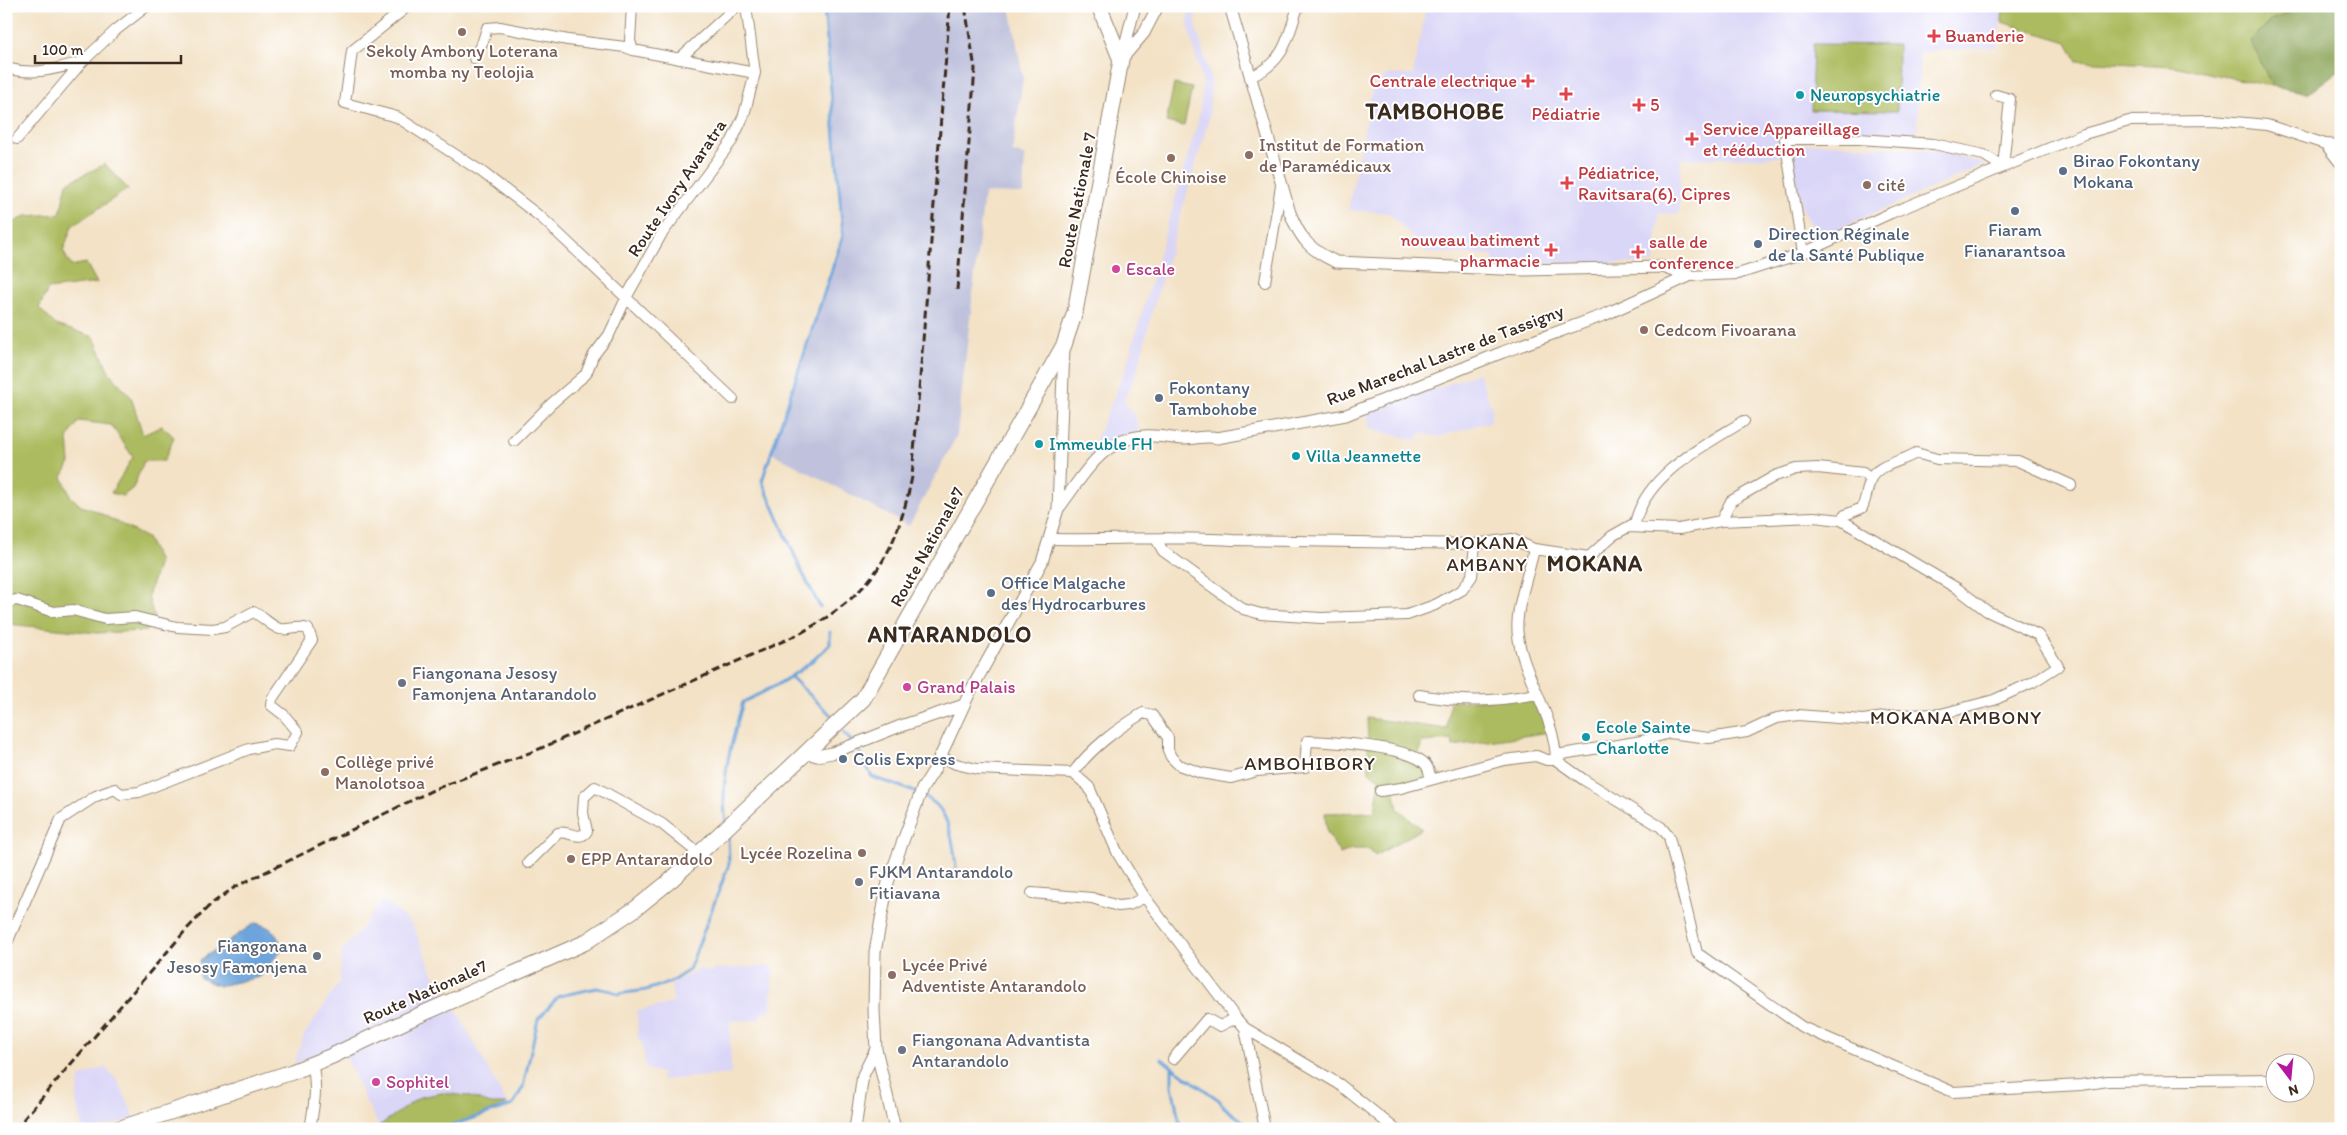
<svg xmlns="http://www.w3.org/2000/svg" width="2347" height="1135" font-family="Itim,sans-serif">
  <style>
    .built { fill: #dad6f7 }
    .industrial { fill: #c0c2dd }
    .green { fill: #acbb5e; stroke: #74723e }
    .forest { fill: #89a355; stroke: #62663a }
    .water { fill: #6da4db; stroke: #54677c }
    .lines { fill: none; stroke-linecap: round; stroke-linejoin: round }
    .stream { stroke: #6da4db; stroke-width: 3 }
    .minor-casing { stroke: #978672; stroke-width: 12 }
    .tertiary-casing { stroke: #978672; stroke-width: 13 }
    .primary-casing { stroke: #978672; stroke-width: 17 }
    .minor { stroke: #fff; stroke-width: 10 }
    .tertiary { stroke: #fff; stroke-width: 11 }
    .primary { stroke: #fff; stroke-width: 15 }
    .rail { stroke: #3b2a1e; stroke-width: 3; stroke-dasharray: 8 4; stroke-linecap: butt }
    .education-dot { fill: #8d6e63; stroke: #fff; stroke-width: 2 }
    .health-dot { fill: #e0444e; stroke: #fff; stroke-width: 2 }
    .culture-dot { fill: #0f9aa8; stroke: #fff; stroke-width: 2 }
    .service-dot { fill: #5c6f8a; stroke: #fff; stroke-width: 2 }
    .hotel-dot { fill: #d1479c; stroke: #fff; stroke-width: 2 }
    .worship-dot { fill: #6b7280; stroke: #fff; stroke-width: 2 }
    .labels { text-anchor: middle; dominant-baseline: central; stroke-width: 4; stroke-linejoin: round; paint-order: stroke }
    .health-label { font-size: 18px; fill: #be3a42; stroke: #fff; text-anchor: start }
    .education-label { font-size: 18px; fill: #785e54; stroke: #fff; text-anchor: start }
    .culture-label { font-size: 18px; fill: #0d838f; stroke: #fff; text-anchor: start }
    .service-label { font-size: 18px; fill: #4e5e75; stroke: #fff; text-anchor: start }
    .street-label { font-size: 18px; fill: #3b2a1e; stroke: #fff }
    .hotel-label { font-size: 18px; fill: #b23c85; stroke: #fff; text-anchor: start }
    .worship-label { font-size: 18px; fill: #5b616d; stroke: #fff; text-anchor: start }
    .neighbourhood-label { font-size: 19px; letter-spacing: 1px; fill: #3b2a1e; stroke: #fff }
    .district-label { font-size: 22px; font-weight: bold; letter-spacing: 1px; fill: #3b2a1e; stroke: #fff }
  </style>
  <rect width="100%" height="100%" fill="#fff"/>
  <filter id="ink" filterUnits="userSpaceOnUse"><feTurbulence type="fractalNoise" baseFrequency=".02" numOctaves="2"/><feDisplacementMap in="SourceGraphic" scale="10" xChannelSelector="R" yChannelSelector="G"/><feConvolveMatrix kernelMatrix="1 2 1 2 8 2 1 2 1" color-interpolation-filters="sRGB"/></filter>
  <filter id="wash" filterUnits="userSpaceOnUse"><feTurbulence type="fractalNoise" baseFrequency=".0096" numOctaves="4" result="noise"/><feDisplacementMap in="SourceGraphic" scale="20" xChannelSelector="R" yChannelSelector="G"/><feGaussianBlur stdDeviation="1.12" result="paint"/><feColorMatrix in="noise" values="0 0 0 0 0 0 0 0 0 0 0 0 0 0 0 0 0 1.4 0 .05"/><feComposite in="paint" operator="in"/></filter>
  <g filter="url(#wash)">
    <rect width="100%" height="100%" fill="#f3e2c6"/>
    <path class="built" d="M1189 6H1195L1196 27 1211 80 1209 119 1152 312 1138 369 1124 401 1135 417 1140 430 1111 442 1093 457 1089 456 1126 367 1199 117 1203 84 1188 26Z
      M1426 6H2003L1997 47 1920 52 1917 137 1779 134 1781 157 1681 159 1679 214 1659 213 1654 263H1494L1493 255 1427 253 1389 213 1348 210 1372 90 1388 74 1413 75Z
      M1816 143 1939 151 1985 164 1818 238 1801 206 1790 146Z
      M1479 373 1493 412 1490 414 1492 421 1438 437 1420 433 1418 441 1370 429 1367 413Z
      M383 899 412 924 444 998 369 1033 294 1064 304 1035 339 983 342 950 354 938Z
      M773 966 771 1009 760 1014V1020L730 1021 731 1074 662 1080 661 1073 646 1069 642 1043 638 1039 637 1011 674 1003 671 985 699 969 714 972V969Z
      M454 1006 507 1104H491L467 1096 442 1093 420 1097 379 1126 364 1098 345 1054Z
      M104 1067 118 1081 135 1118 96 1129H83L76 1102 79 1078Z"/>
    <path class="industrial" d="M824 6H1010L1023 78 1012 152 1025 156 1023 194 984 193 957 435 909 526 770 452 843 235Z"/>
    <path class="green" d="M2003 6H2303L2271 20 2251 41 2272 86 2173 66 2077 61 2067 42 2002 22Z
      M1813 44 1898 45 1897 111 1811 110Z
      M1174 84 1192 88 1184 126 1166 122Z
      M105 164 128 189 72 226 63 251 71 266 86 263 97 283 48 289 39 308 56 325 94 337 109 372 131 397 143 435 162 426 174 437 164 461H144L133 488 123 496 111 493 133 457 111 425 79 421 68 437 70 463 62 477 71 497 81 506 94 510 147 538 159 562 148 596 154 617 147 631 97 633 8 624 6 623V227L25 216 60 214 67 183Z
      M1536 696 1551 732 1453 746 1452 740 1422 742 1418 758 1442 776 1394 788 1398 809 1422 829 1375 856 1370 849H1352L1340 854 1327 832 1325 813 1375 812 1380 779 1369 772 1367 718 1447 729 1450 702Z
      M442 1093 467 1096 491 1104H507L446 1129H391L379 1126 420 1097Z"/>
    <path class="forest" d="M2303 6H2341V72L2335 73 2309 93 2272 86 2251 41 2271 20Z"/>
    <path class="water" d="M255 923C273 927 275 932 283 948L260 977 219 986 200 978V960Z"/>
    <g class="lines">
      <path class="stream" d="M820 607 801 570 762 481 843 236 824 6
        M791 677 832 716
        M843 732 852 742
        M857 747 872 777C891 784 916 790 933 802 951 815 956 856 956 877
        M726 823C719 781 732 741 743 702 775 687 806 670 830 644V632
        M1162 1059 1172 1067V1086L1181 1129
        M1172 1067 1219 1100 1224 1107 1253 1129
        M440 1129 513 1105 523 1087 538 1019 559 996 597 988 612 991 618 994 646 990 671 982 689 970 729 864 728 834"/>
    </g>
  </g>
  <g filter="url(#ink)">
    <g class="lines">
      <defs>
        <path id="minor" d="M408 6 352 51 345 103 397 117 482 172 543 219 733 399
          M632 6 630 41 633 50
          M474 58 483 41 487 28 500 27 568 40 625 47 633 50 755 73
          M679 59 737 6
          M6 68C35 76 54 69 82 62
          M1250 77C1284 63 1288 39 1298 6
          M1996 95 2010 99 2003 167
          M17 139 82 62 116 30 147 6
          M2325 144 2341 164
          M1803 253 1785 139H1859L1934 144 1984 155 2003 167
          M1689 276 1738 274 1803 253 1891 213 2084 134 2129 121 2213 120 2267 125 2325 144 2341 145
          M1265 282 1281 186
          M514 441 551 404 586 374 593 356 609 335 627 296 661 235 732 141 744 115 755 73 746 6
          M1841 520 1845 515 1862 508C1866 499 1867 490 1870 481 1874 465 1902 462 1916 453L1937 459 2018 461 2071 485
          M1721 521 1731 501 1775 476 1796 469 1818 468 1863 473 1870 479
          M1050 539C1111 540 1172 536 1232 540L1475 544 1512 539 1534 549 1589 557 1612 536 1635 523C1647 473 1704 446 1744 421
          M1156 539 1163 551 1243 609 1261 614 1321 618 1407 615 1435 605 1462 590 1472 576 1475 544
          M1534 549C1529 574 1514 611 1518 636 1524 679 1555 715 1556 760L1584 780 1661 827 1669 837 1697 953 1802 1027 1953 1092 2081 1085 2108 1081 2274 1079
          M6 602 17 600 54 612 73 610 105 619 135 617 177 627 213 629 225 627 253 612C263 616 270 626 280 629 289 631 298 625 308 629L312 640 272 699 271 705 284 715 298 732 290 746 274 744 249 749 139 792 121 794 115 789 96 796 61 819 6 945
          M1419 695C1464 703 1492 702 1537 694
          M1556 755 1642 741 1669 733 1709 738 1747 732 1777 718 1798 715 1863 720 1898 715 1941 714 1994 700 2033 682 2058 666 2038 635 1987 611 1958 589 1841 520 1814 517 1721 521 1679 529 1628 527
          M939 756 956 764 977 769 1073 773 1089 787 1118 854 1144 896 1236 1018 1245 1028 1339 1084 1395 1129
          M1073 773C1091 748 1116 730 1143 713L1152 715 1168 738V750L1171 757 1179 765 1201 773 1231 778 1257 771 1305 767 1307 741C1332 742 1411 746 1426 765 1429 769 1430 776 1431 780
          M1380 791 1401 788 1504 760 1536 756 1547 760H1556
          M528 863 558 833C568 830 580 842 587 831L583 813 584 797 595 787 662 824 698 853
          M1032 893 1092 898 1118 906 1129 905 1145 897
          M1245 1028 1265 1129
          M1173 1059 1207 1019 1220 1026 1236 1018
          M310 1129C314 1106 318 1086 312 1064"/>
        <path id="tertiary" d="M1230 6 1290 213C1301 240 1310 250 1336 262L1524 270 1663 267 1689 276
          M1123 53 1135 6
          M1121 60 1144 33 1158 6
          M1058 509C1082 478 1100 439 1144 436 1156 435 1170 438 1182 439 1193 439 1209 435 1217 438L1346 415 1503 352 1604 315 1689 276
          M807 753 817 756 832 753 898 727 964 705
          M855 1129 863 1075 876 1049
          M895 1129 876 1049 874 1010 875 952 888 882 922 789 934 770 970 692 1042 562 1058 509 1064 347"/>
        <path id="primary" d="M118 1129 292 1072 332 1056 408 1020 584 943 635 909 671 880 863 699 1064 345 1075 312 1121 60 1099 6"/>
      </defs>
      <use href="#minor" class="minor-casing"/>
      <use href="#tertiary" class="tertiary-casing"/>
      <use href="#primary" class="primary-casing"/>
      <use href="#minor" class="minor"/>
      <use href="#tertiary" class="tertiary"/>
      <use href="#primary" class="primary"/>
      <path class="rail" d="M957 290 975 69 965 6
        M15 1129 186 930 210 905 235 887 435 789 537 750 799 634C871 594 895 558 912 477L950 6"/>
    </g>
  </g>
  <g class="education-dot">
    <circle cx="462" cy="32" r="5"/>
    <circle cx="1249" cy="155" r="5"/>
    <circle cx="1171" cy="158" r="5"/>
    <circle cx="1867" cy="185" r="5"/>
    <circle cx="1644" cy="330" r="5"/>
    <circle cx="325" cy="772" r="5"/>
    <circle cx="862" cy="853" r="5"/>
    <circle cx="571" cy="859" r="5"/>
    <circle cx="892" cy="975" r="5"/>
  </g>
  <g class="health-dot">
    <path d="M1931.5 28.5h5v5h5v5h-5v5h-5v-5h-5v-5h5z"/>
    <path d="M1525.5 73.5h5v5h5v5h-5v5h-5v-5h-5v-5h5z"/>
    <path d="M1563.5 86.5h5v5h5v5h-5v5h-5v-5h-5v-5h5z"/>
    <path d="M1636.5 97.5h5v5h5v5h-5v5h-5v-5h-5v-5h5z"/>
    <path d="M1689.5 131.5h5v5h5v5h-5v5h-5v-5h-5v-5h5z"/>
    <path d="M1564.5 175.5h5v5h5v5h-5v5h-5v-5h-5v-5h5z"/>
    <path d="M1548.5 242.5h5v5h5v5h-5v5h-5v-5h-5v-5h5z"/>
    <path d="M1635.5 244.5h5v5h5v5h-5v5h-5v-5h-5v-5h5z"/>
  </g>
  <g class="culture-dot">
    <circle cx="1800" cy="95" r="5"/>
    <circle cx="1039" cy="444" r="5"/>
    <circle cx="1296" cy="456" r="5"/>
    <circle cx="1586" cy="737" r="5"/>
  </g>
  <g class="service-dot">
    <circle cx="2063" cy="171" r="5"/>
    <circle cx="2015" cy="211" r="5"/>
    <circle cx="1758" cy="244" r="5"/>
    <circle cx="1159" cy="398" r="5"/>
    <circle cx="991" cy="593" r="5"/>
    <circle cx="843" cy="759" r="5"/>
  </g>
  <g class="hotel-dot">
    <circle cx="1116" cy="269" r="5"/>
    <circle cx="907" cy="687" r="5"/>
    <circle cx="376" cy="1082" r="5"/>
  </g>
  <g class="worship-dot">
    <circle cx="402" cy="683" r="5"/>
    <circle cx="859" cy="882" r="5"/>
    <circle cx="317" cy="956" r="5"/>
    <circle cx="902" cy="1050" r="5"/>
  </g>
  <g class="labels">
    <g class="health-label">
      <text x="1945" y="36">Buanderie</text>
      <text x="1517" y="81" text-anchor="end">Centrale electrique</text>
      <text x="1650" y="105">5</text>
      <text x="1566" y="114" text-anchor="middle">Pédiatrie</text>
      <text x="1703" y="129">Service Appareillage<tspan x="1703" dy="21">et rééduction</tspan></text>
      <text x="1578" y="173">Pédiatrice,<tspan x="1578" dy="21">Ravitsara(6), Cipres</tspan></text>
      <text x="1540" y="240" text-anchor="end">nouveau batiment<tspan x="1540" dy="21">pharmacie</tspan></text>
      <text x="1649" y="242">salle de<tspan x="1649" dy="21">conference</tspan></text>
    </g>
    <g class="education-label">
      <text x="462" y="51" text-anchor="middle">Sekoly Ambony Loterana<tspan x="462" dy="21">momba ny Teolojia</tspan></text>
      <text x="1259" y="145">Institut de Formation<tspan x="1259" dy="21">de Paramédicaux</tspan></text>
      <text x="1171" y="177" text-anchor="middle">École Chinoise</text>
      <text x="1877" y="185">cité</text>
      <text x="1654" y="330">Cedcom Fivoarana</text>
      <text x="335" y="762">Collège privé<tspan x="335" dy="21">Manolotsoa</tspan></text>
      <text x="852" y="853" text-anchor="end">Lycée Rozelina</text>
      <text x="581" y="859">EPP Antarandolo</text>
      <text x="902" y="965">Lycée Privé<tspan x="902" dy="21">Adventiste Antarandolo</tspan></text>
    </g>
    <g class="culture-label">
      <text x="1810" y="95">Neuropsychiatrie</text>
      <text x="1049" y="444">Immeuble FH</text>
      <text x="1306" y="456">Villa Jeannette</text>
      <text x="1596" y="727">Ecole Sainte<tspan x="1596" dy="21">Charlotte</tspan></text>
    </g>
    <g class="service-label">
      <text x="2073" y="161">Birao Fokontany<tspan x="2073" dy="21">Mokana</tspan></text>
      <text x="2015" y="230" text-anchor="middle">Fiaram<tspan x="2015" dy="21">Fianarantsoa</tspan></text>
      <text x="1768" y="234">Direction Réginale<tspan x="1768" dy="21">de la Santé Publique</tspan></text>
      <text x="1169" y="388">Fokontany<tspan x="1169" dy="21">Tambohobe</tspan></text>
      <text x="1001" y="583">Office Malgache<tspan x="1001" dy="21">des Hydrocarbures</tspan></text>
      <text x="853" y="759">Colis Express</text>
    </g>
    <g class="street-label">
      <text transform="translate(677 188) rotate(-56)">Route Ivory Avaratra</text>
      <text transform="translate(1077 200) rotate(-79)">Route Nationale 7</text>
      <text transform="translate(1445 355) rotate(-21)">Rue Marechal Lastre de Tassigny</text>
      <text transform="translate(927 547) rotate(-61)">Route Nationale7</text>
      <text transform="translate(425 992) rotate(-24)">Route Nationale7</text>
    </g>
    <g class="hotel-label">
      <text x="1126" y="269">Escale</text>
      <text x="917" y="687">Grand Palais</text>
      <text x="386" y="1082">Sophitel</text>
    </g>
    <g class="worship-label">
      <text x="412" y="673">Fiangonana Jesosy<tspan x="412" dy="21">Famonjena Antarandolo</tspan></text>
      <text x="869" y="872">FJKM Antarandolo<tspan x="869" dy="21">Fitiavana</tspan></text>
      <text x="307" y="946" text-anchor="end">Fiangonana<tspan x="307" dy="21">Jesosy Famonjena</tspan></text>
      <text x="912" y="1040">Fiangonana Advantista<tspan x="912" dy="21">Antarandolo</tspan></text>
    </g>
    <g class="neighbourhood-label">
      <text x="1487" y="542">MOKANA<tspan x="1487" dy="22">AMBANY</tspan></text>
      <text x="1956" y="717">MOKANA AMBONY</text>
      <text x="1310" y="763">AMBOHIBORY</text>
    </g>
    <g class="district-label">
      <text x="1435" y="111">TAMBOHOBE</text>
      <text x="1595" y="563">MOKANA</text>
      <text x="950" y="634">ANTARANDOLO</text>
    </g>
  </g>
  <rect width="2347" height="1135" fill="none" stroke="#fff" stroke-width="25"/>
  <g transform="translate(2290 1078) rotate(164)"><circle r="24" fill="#ffffff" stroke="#b1aaa5"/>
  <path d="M0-4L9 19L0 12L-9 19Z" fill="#b5179e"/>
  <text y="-8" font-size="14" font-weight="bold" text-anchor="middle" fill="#3b2a1e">N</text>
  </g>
  <path d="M35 55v8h146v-8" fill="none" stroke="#3b2a1e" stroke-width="2.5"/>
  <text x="42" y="55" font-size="15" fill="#3b2a1e" stroke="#ffffff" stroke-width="4" paint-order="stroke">100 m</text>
</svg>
